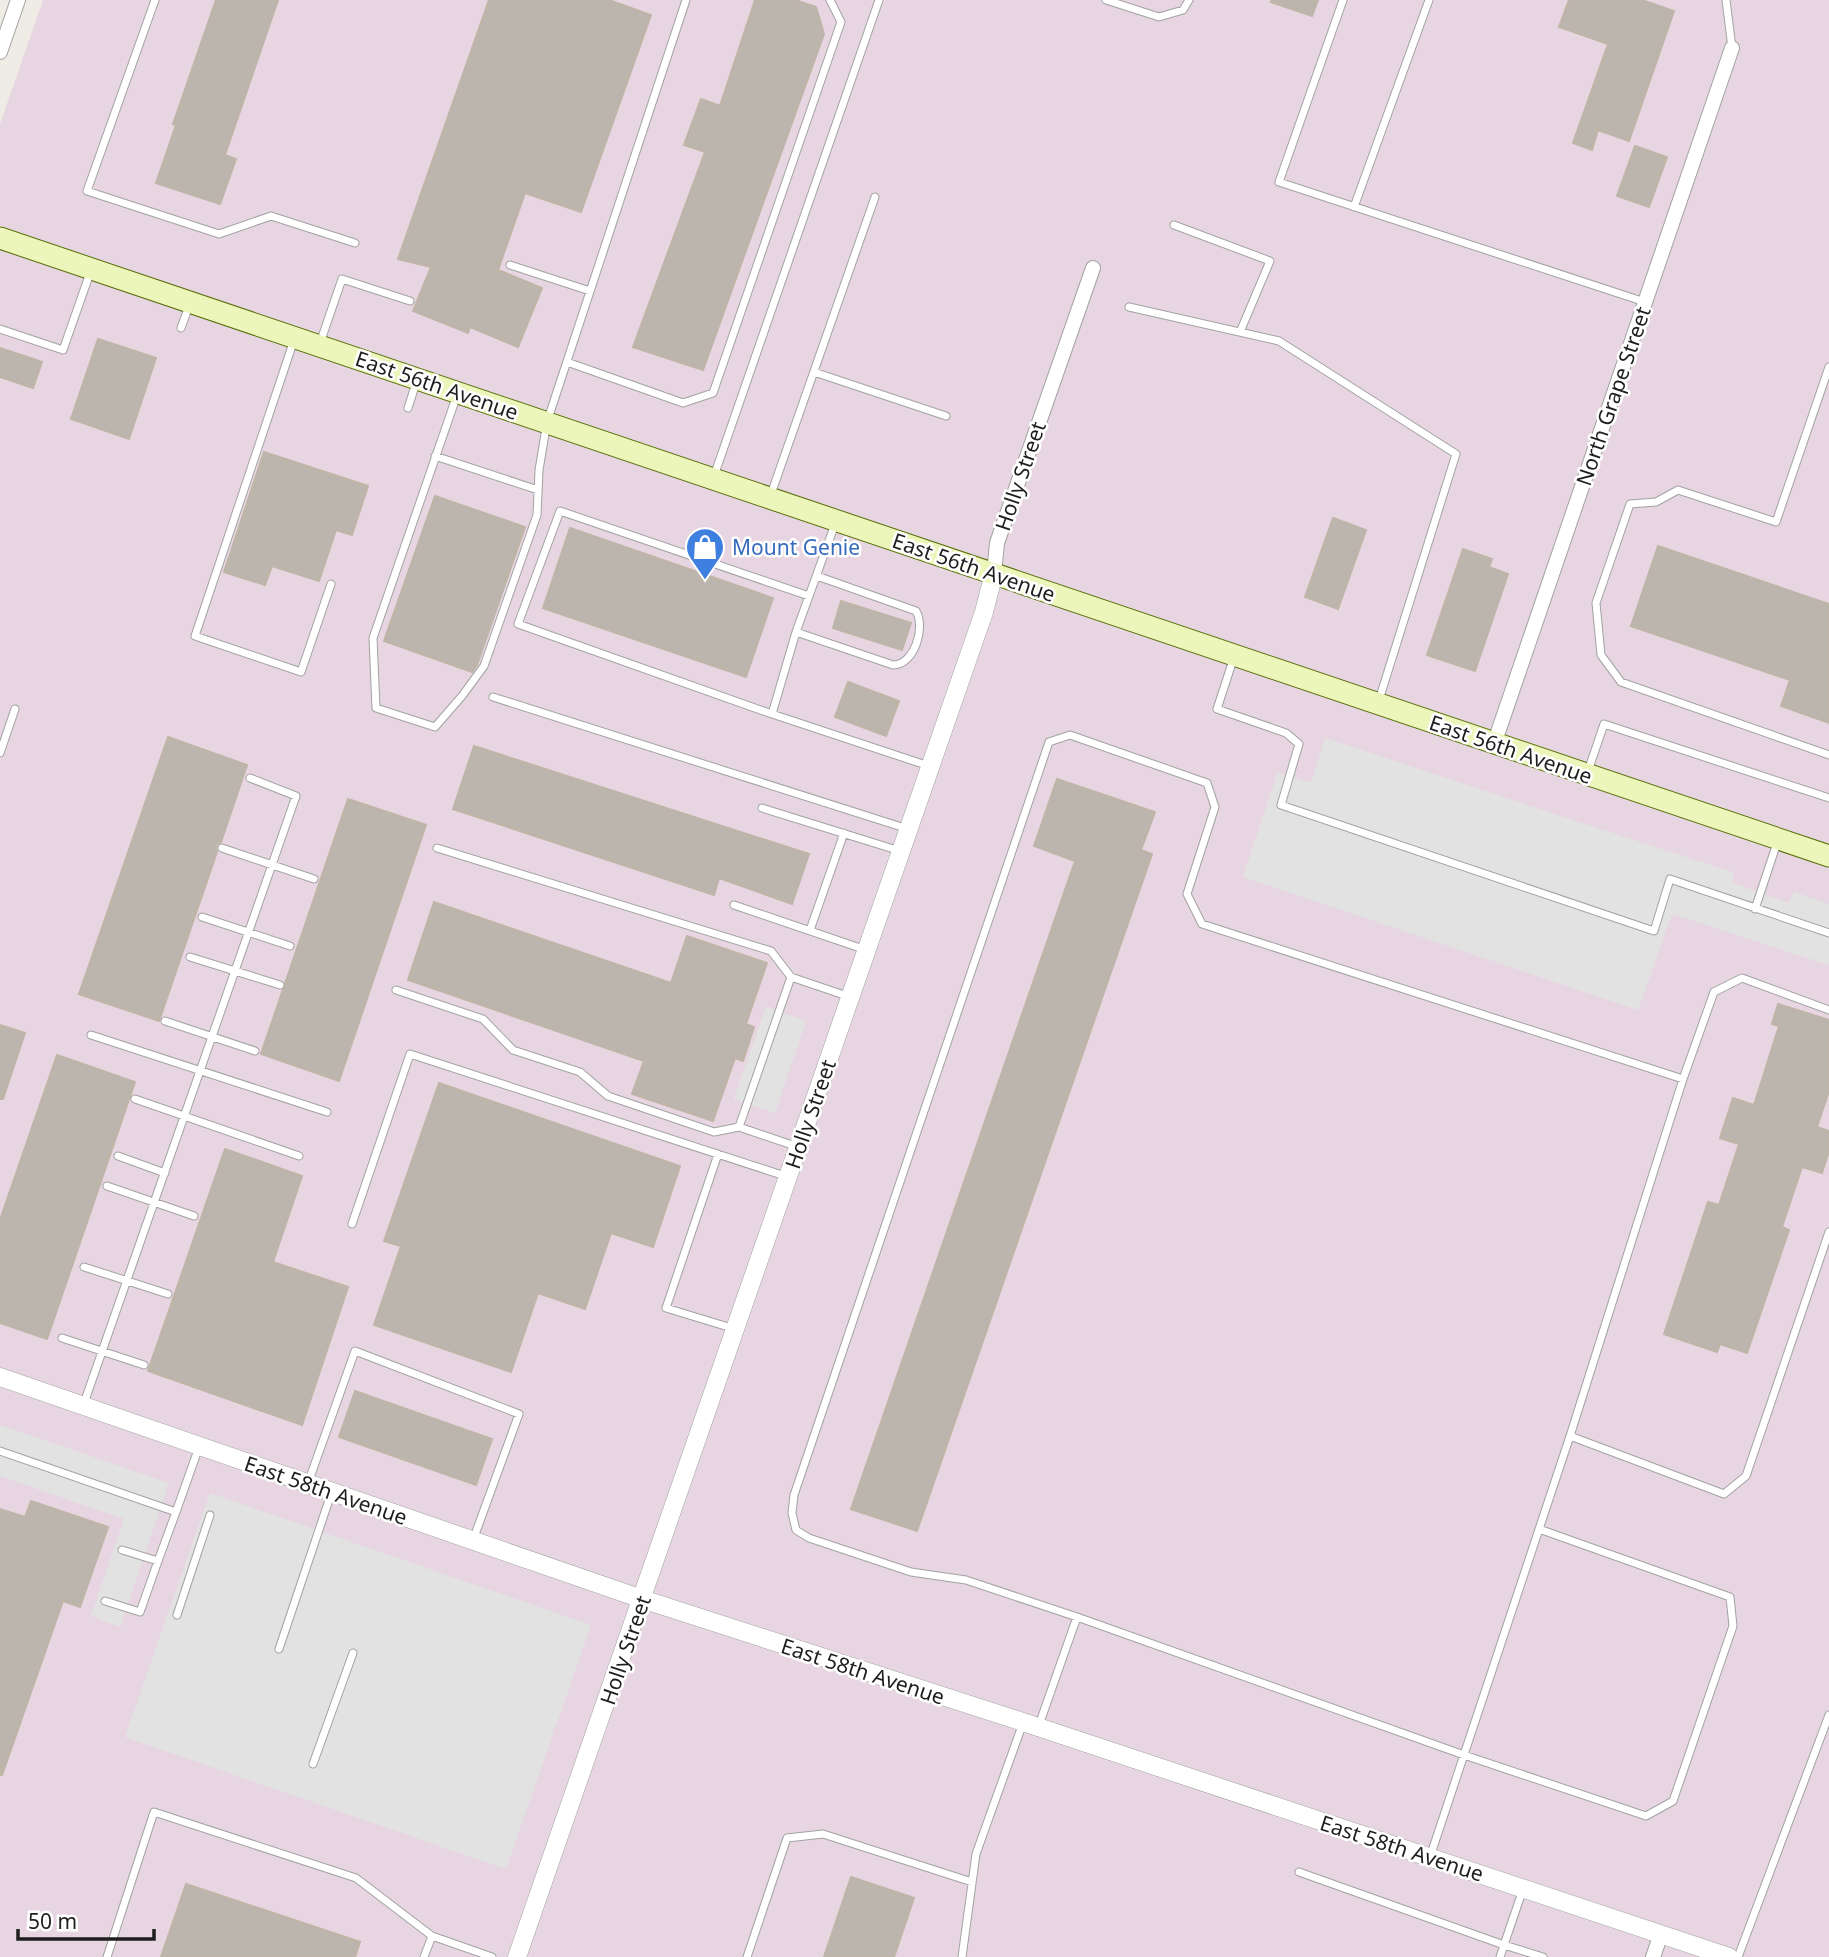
<svg xmlns="http://www.w3.org/2000/svg" width="1829" height="1957" font-family="'Noto Sans',sans-serif">
  <style>
    .industrial { fill: #e7d6e2 }
    .parking { fill: #e2e2e2 }
    .building { fill: #bbb5ae; stroke: #bfb5a7; stroke-width: 2 }
    .lines { fill: none; stroke-linecap: round; stroke-linejoin: round }
    .service-casing { stroke: #a2a2a2; stroke-width: 9 }
    .minor-casing { stroke: #a2a2a2; stroke-width: 16 }
    .tertiary-casing { stroke: #a2a2a2; stroke-width: 19 }
    .secondary-casing { stroke: #596f0a; stroke-width: 23 }
    .service { stroke: #fff; stroke-width: 7 }
    .minor { stroke: #fff; stroke-width: 14 }
    .tertiary { stroke: #fff; stroke-width: 18 }
    .secondary { stroke: #ecf6ba; stroke-width: 21 }
    .labels { text-anchor: middle; dominant-baseline: central; stroke-width: 5; stroke-linejoin: round; paint-order: stroke }
    .street-label { font-size: 21px; fill: #1e1e1e; stroke: #fff }
    .shop-label { font-size: 21px; fill: #366cbe; stroke: #fff; text-anchor: start }
  </style>
  <rect width="100%" height="100%" fill="#eeece4"/>
  <path class="industrial" d="M43 0H1829V1957H0V124Z"/>
  <path class="parking" d="M1325 738 1734 873 1732 883 1789 903 1794 892 1829 904V965L1672 914 1638 1010 1243 877 1278 772 1311 783Z
    M766 1007 806 1021 775 1113 734 1099Z
    M0 1425 169 1483 120 1627 91 1616 124 1519 0 1476Z
    M210 1493 591 1625 506 1869 125 1737Z"/>
  <path class="building" d="M216 0H278L225 155 236 159 220 204 156 183 176 125 173 124Z
    M489 0H609L651 15 581 212 525 193 498 270 542 288 518 347 470 327 468 333 413 311 431 267 398 259Z
    M755 0H795L816 7 824 34 703 370 633 347 705 152 684 145 701 99 720 106Z
    M1272 0H1318L1312 16 1271 2Z
    M1569 0H1642L1674 11 1629 141 1598 130 1592 150 1573 143 1608 44 1559 27Z
    M1635 146 1667 157 1649 207 1617 196Z
    M98 339 156 358 129 439 71 419Z
    M0 348 42 362 33 388 0 377Z
    M264 452 368 486 352 535 336 530 319 581 272 566 265 585 224 572Z
    M435 496 525 527 477 665 472 672 384 641Z
    M1333 518 1366 530 1338 609 1305 597Z
    M570 528 773 598 746 677 543 608Z
    M1658 546 1829 604V723L1781 706 1790 680 1631 626Z
    M1463 549 1492 559 1489 567 1508 574 1475 671 1427 655Z
    M841 601 911 623 902 650 833 628Z
    M848 682 899 701 886 736 835 717Z
    M168 737 247 765 221 842 216 845 217 852 159 1021 79 994Z
    M474 746 809 854 792 904 719 878 714 895 453 809Z
    M1057 779 1155 812 1141 850 1152 854 917 1531 851 1509 1075 861 1034 846Z
    M348 799 426 825 339 1081 261 1054Z
    M434 902 671 983 687 936 767 963 746 1024 754 1027 743 1061 735 1058 713 1121 632 1094 644 1061 408 980Z
    M1778 1004 1829 1020V1091L1817 1127 1829 1131V1151L1822 1173 1802 1167 1782 1227 1789 1230 1747 1353 1720 1344 1717 1352 1664 1334 1708 1202 1719 1205 1739 1144 1720 1138 1733 1098 1754 1105 1779 1026 1772 1024Z
    M0 1025 25 1033 3 1099H0Z
    M57 1055 135 1082 47 1339 0 1323V1220Z
    M439 1083 680 1166 653 1247 611 1233 585 1309 538 1293 511 1372 374 1325 401 1246 384 1241Z
    M225 1149 302 1176 273 1262 348 1287 302 1425 148 1371Z
    M355 1391 492 1439 476 1485 339 1437Z
    M31 1501 108 1527 80 1607 63 1601 2 1775H0V1509L25 1517Z
    M851 1877 914 1898 894 1957H824Z
    M186 1884 360 1942 355 1957H161Z"/>
  <g class="lines">
    <defs>
      <path id="service" d="M155 0 87 191 219 234 271 216 355 243
        M1106 0 1159 17 1183 10 1189 0
        M1343 0 1279 182 1645 302
        M1726 0 1732 48
        M1354 207 1429 0
        M1174 225 1270 261 1240 332
        M510 265 590 291
        M1129 307 1279 341 1456 454 1379 700
        M181 328 189 306
        M0 329 63 350 90 273
        M294 340 195 636 301 672 331 584
        M320 343 342 279 410 301
        M567 362 683 403 713 393 841 22 830 0
        M1829 367 1776 522 1678 490 1656 502 1630 504 1596 603 1601 655 1621 682 1829 755
        M814 372 946 416
        M457 395 373 638 376 708 435 727 462 696 484 666 537 515 539 470 547 422 686 0
        M408 408 416 383
        M435 456 538 490
        M714 476 879 0
        M770 497 875 197
        M835 524 796 632 772 714 929 766
        M796 632 893 665C914 665 926 628 916 611L817 576
        M1234 657 1217 709 1286 733 1299 744 1281 805 1654 931 1670 879 1829 933
        M493 697 908 829
        M772 714 518 624 560 511 809 596
        M0 753 15 709
        M1588 771 1604 724 1829 798
        M762 808 900 851
        M222 848 314 879
        M437 848 771 951 791 977
        M734 905 866 950
        M1755 909 1778 840
        M202 917 290 946
        M810 930 844 833
        M190 957 280 985
        M396 990 483 1019 513 1050 580 1072 608 1096 714 1132 739 1127
        M165 1021 255 1051
        M91 1035 327 1112
        M135 1099 299 1156
        M798 1147 739 1127 791 977 850 997
        M718 1154 666 1308 735 1329
        M118 1156 165 1173
        M107 1186 194 1216
        M352 1224 410 1054 788 1177
        M84 1267 168 1294
        M62 1338 144 1365
        M83 1406 296 796 250 778
        M1570 1436 1724 1494 1746 1476 1829 1232
        M0 1451 176 1512 199 1447
        M308 1483 355 1351 519 1414 473 1540
        M1539 1529 1730 1597 1733 1626 1673 1801 1646 1816 1464 1755 1077 1617 966 1580 911 1572 809 1538 796 1530 792 1513 794 1495 1049 742 1070 735 1207 783 1215 807 1187 894 1202 924 1683 1079
        M122 1550 158 1561 176 1512
        M105 1601 140 1612 158 1561
        M177 1615 210 1515
        M279 1649 331 1494
        M1039 1725 1077 1617
        M313 1764 353 1653
        M1430 1857 1570 1436 1683 1079 1714 992 1742 978 1829 1010
        M1299 1872 1504 1945 1500 1957
        M1523 1889 1504 1945 1543 1957
        M107 1957 154 1812 356 1878 432 1936
        M424 1957 432 1936 492 1957
        M747 1957 787 1838 823 1834 972 1882
        M962 1957 976 1854 1023 1723
        M1738 1957 1829 1715"/>
      <path id="minor" d="M0 52 18 0
        M994 573 997 543 1093 268
        M1494 744 1732 48
        M1653 1957 1661 1934"/>
      <path id="tertiary" d="M0 1377 642 1599 1023 1722 1729 1957
        M517 1957 984 612 994 573"/>
      <path id="secondary" d="M0 238 1829 856"/>
    </defs>
    <use href="#service" class="service-casing"/>
    <use href="#minor" class="minor-casing"/>
    <use href="#tertiary" class="tertiary-casing"/>
    <use href="#secondary" class="secondary-casing"/>
    <use href="#service" class="service"/>
    <use href="#minor" class="minor"/>
    <use href="#tertiary" class="tertiary"/>
    <use href="#secondary" class="secondary"/>
  </g>
  <defs>
    <symbol id="shop-pin" viewBox="-11 -11 22 30"><path d="M0 17L-7.5 6A9.5 9.5 0 1 1 7.5 6Z" fill="#3f7fe0" stroke="#fff"/><path d="M-5-2.5h2.3a2.7 3.5 0 0 1 5.4 0H5L5.5 6h-11ZM-1.5-2.5h3a1.5 2.3 0 0 0-3 0Z" fill="#fff"/></symbol>
  </defs>
  <g fill-rule="evenodd">
    <use href="#shop-pin" x="683" y="525" width="44" height="60"/>
  </g>
  <g class="labels">
    <g class="street-label">
      <text transform="translate(437 385) rotate(19)">East 56th Avenue</text>
      <text transform="translate(1613 396) rotate(-71)">North Grape Street</text>
      <text transform="translate(1020 476) rotate(-71)">Holly Street</text>
      <text transform="translate(974 567) rotate(19)">East 56th Avenue</text>
      <text transform="translate(1511 749) rotate(19)">East 56th Avenue</text>
      <text transform="translate(810 1114) rotate(-71)">Holly Street</text>
      <text transform="translate(326 1490) rotate(19)">East 58th Avenue</text>
      <text transform="translate(625 1650) rotate(-71)">Holly Street</text>
      <text transform="translate(863 1671) rotate(18)">East 58th Avenue</text>
      <text transform="translate(1402 1848) rotate(18)">East 58th Avenue</text>
    </g>
    <g class="shop-label">
      <text x="732" y="547">Mount Genie</text>
    </g>
  </g>
  <path d="M18 1929v10h136v-10" fill="none" stroke="#1e1e1e" stroke-width="3.5"/>
  <text x="28" y="1929" font-size="21" fill="#1e1e1e" stroke="#ffffff" stroke-width="5" paint-order="stroke">50 m</text>
</svg>
